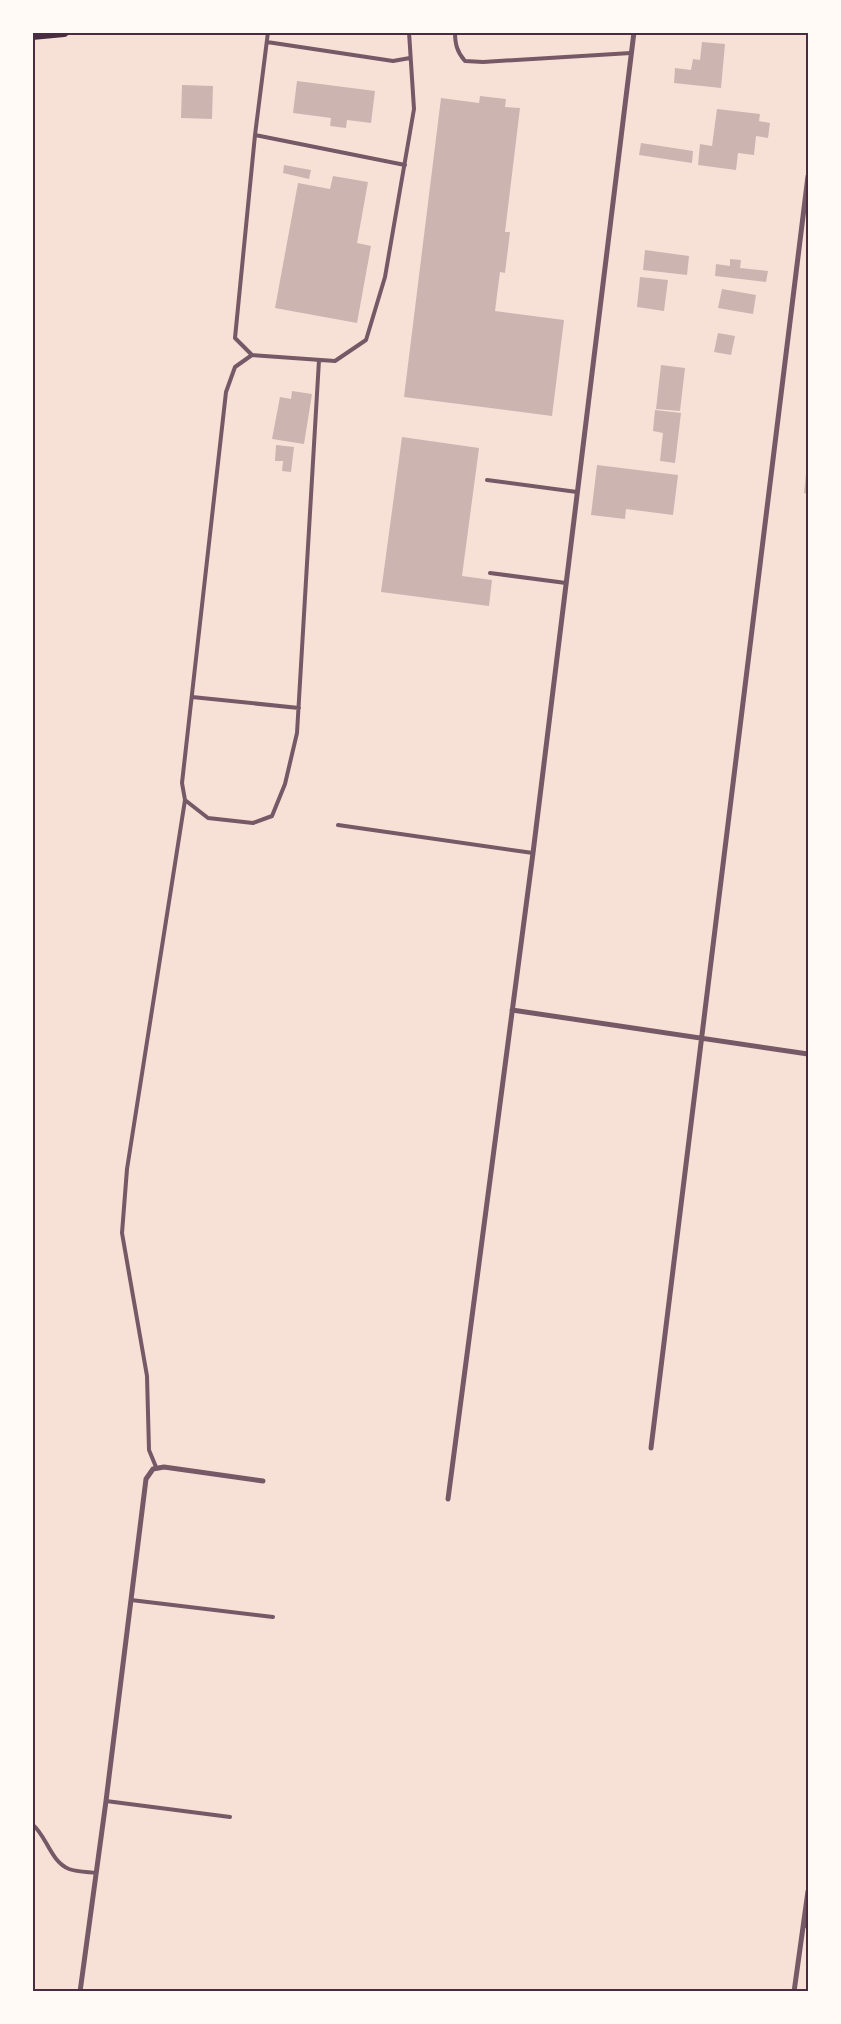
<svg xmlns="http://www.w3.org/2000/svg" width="841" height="2024" font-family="Quicksand,sans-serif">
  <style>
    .building { fill: #ccb4b1 }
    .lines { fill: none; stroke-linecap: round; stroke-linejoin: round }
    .service { stroke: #755966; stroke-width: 4 }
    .minor { stroke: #755966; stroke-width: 5 }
    .secondary { stroke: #4a2c40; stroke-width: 10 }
    .neatline { fill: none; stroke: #4a2c40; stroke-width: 2 }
  </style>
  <rect width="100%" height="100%" fill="#f7e1d7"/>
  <path class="building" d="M702 42 725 44 721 88 674 83 675 68 691 70 693 59 700 60Z
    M297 81 375 91 371 123 347 120 346 128 330 126 331 118 293 113Z
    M182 85 213 86 212 119 181 118Z
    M480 96 506 99 505 107 520 108 505 232H510L505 273 500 272 495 311 564 320 552 416 404 397 441 98 479 103Z
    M717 109 760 114 759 121 770 123 768 138 756 136 754 155 738 153 736 170 698 165 700 144 712 146Z
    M641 143 693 151 692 163 639 155Z
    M284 165 311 170 309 179 283 173Z
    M333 176 368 182 357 243 371 246 357 323 275 308 298 183 330 189Z
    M645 250 689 256 687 275 643 270Z
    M730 259 741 260 740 268 768 271 766 282 715 276 716 264 730 266Z
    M640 277 668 280 664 311 637 307Z
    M722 289 756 295 753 314 718 308Z
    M718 333 735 336 731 355 714 352Z
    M661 365 685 368 680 411 656 409Z
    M292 391 312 394 304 444 272 439 280 397 291 399Z
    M655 410 681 413 675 463 660 461 663 433 653 431Z
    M402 437 479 448 462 576 492 580 489 606 381 592Z
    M276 445 294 447 291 472 282 471 283 461H275Z
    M807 464H808V494L804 493Z
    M597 465 678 475 673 515 626 509 625 519 591 515Z"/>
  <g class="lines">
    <path class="service" d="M455 32C455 44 457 52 465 61L483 62 631 53
      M267 42 393 61 410 58
      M255 135 268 32
      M405 165 255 135 235 338 252 355 335 361 366 340 385 277 414 109 409 32
      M252 355 235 367 226 392 182 783 185 800 208 818 253 823 272 816 285 784 297 733 319 360
      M487 480 577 492
      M490 573 566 583
      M192 697 299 708
      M338 825 533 853
      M156 1467 149 1450 147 1376 122 1233 127 1169 185 800
      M131 1600 273 1617
      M106 1801 230 1817
      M32 1824C47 1836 50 1861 69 1869 77 1872 88 1872 96 1873
      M804 1926H808"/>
    <path class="minor" d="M512 1010 808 1054
      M651 1448 808 176
      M448 1499 533 853 634 32
      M80 1992 106 1801 146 1479 153 1469 164 1467 263 1481
      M794 1992 808 1891"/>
    <path class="secondary" d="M32 35 64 32"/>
  </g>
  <rect width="841" height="2024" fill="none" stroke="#fffaf5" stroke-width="68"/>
  <rect x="34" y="34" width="773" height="1956" class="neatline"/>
</svg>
